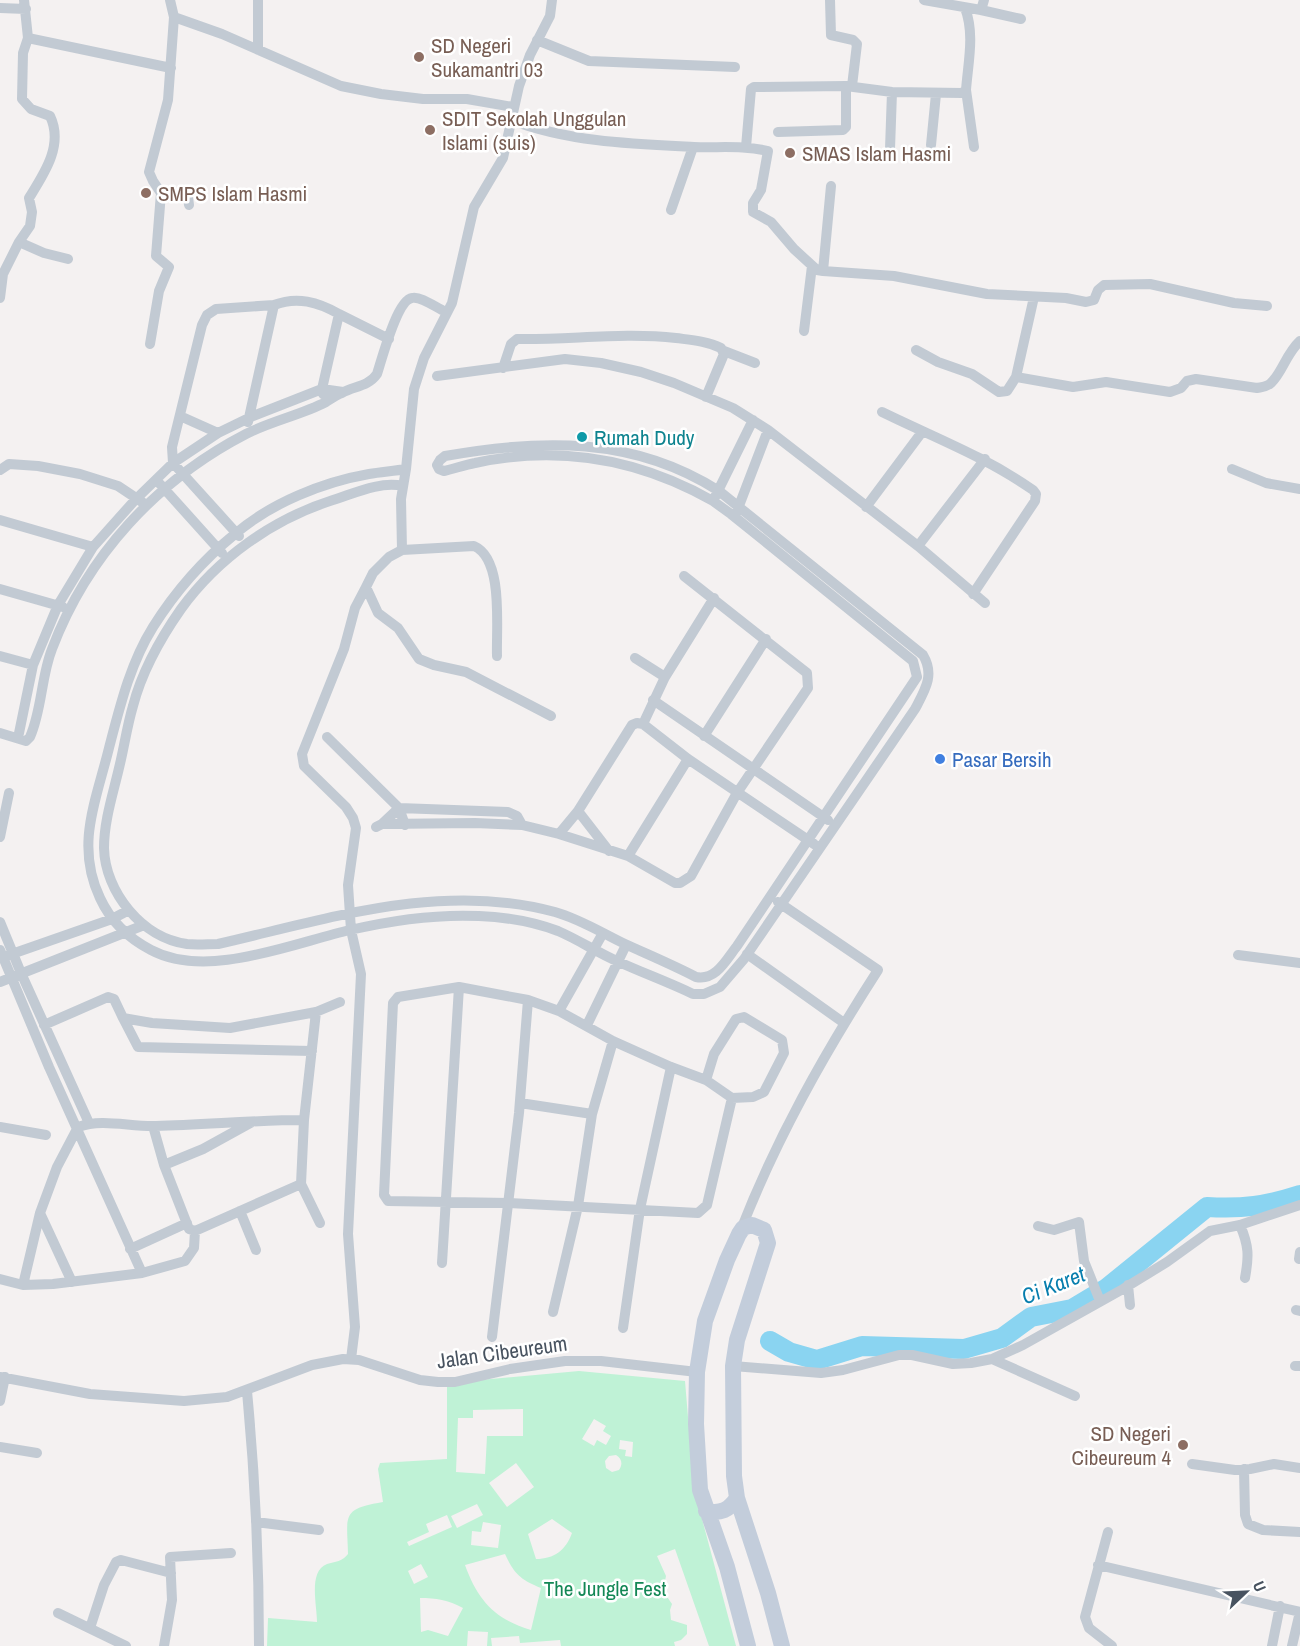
<svg xmlns="http://www.w3.org/2000/svg" width="1300" height="1646" font-family="'Archivo Narrow',sans-serif">
  <style>
    .green { fill: #bff2d6; fill-rule: evenodd }
    .lines { fill: none; stroke-linecap: round; stroke-linejoin: round }
    .river { stroke: #8ad4f1; stroke-width: 20 }
    .street { stroke: #c2cad3; stroke-width: 10 }
    .secondary { stroke: #c3cddb; stroke-width: 16 }
    .education-dot { fill: #8d6e63; stroke: #fff; stroke-width: 2 }
    .culture-dot { fill: #0f9aa8; stroke: #fff; stroke-width: 2 }
    .shop-dot { fill: #3f7fe0; stroke: #fff; stroke-width: 2 }
    .labels { text-anchor: middle; dominant-baseline: central; stroke-width: 5; stroke-linejoin: round; paint-order: stroke }
    .education-label { font-size: 21px; fill: #785e54; stroke: #fff; text-anchor: start }
    .culture-label { font-size: 21px; fill: #0d838f; stroke: #fff; text-anchor: start }
    .shop-label { font-size: 21px; fill: #366cbe; stroke: #fff; text-anchor: start }
    .street-label { font-size: 21px; fill: #485360; stroke: #fff }
    .park-label { font-size: 21px; fill: #138755; stroke: #fff }
    .water-label { font-size: 22px; font-style: italic; fill: #077eae; stroke: #fff }
  </style>
  <rect width="100%" height="100%" fill="#f4f1f1"/>
  <path class="green" d="M579 1371 685 1381 694 1489 736 1646H709L675 1549 657 1556 666 1576 663 1591 672 1604 670 1610 671 1620 687 1625V1634L681 1640 674 1642 675 1646H561L560 1640 520 1643 519 1636 491 1638 492 1646H487L488 1632 468 1631 467 1646H267L268 1618 317 1622C317 1605 308 1571 327 1564 335 1562 343 1561 348 1554 347 1515 341 1509 383 1502L378 1469 380 1463 447 1459V1383ZM523 1409V1436H487L485 1474 456 1472 458 1418H473V1410ZM594 1419 606 1426 603 1431 611 1436 606 1445 597 1440 594 1446 582 1439ZM620 1440 633 1442 632 1457 625 1456 626 1450 619 1449ZM616 1455C622 1459 623 1464 619 1470L612 1472 606 1468 605 1461 609 1456ZM516 1463 534 1487 507 1507 489 1483ZM477 1504 483 1515 457 1528 451 1516ZM447 1515 452 1527 409 1546 407 1542 429 1532 426 1524ZM552 1519 572 1533C566 1550 554 1559 536 1559L528 1534ZM483 1522 501 1525 498 1548 471 1545 472 1531 481 1532ZM505 1554C514 1574 521 1580 541 1588L531 1630C495 1619 478 1601 465 1565ZM421 1564 428 1577 414 1584 408 1571ZM420 1598C436 1598 448 1600 463 1608L448 1636 428 1630 421 1632Z"/>
  <g class="lines">
    <path class="river" d="M770 1341 789 1352 817 1360 862 1346 964 1349 1002 1338 1031 1317 1072 1309 1107 1288 1207 1207C1243 1209 1266 1206 1300 1195"/>
    <path class="street" d="M24 0 28 38 23 53 22 99 31 109 50 116C64 145 44 174 29 198L32 212 30 226 19 242 44 253 68 259
      M258 0V50
      M830 0 831 35 853 40 857 44 852 86
      M924 0 981 10 984 0
      M0 8 26 9
      M981 10 1021 19
      M174 17 222 34 341 86 381 94 423 99H467L513 107
      M28 38 171 68
      M537 40 589 61 735 67
      M966 90 974 147
      M511 120C569 142 632 144 694 147 719 148 743 145 768 151L761 190 753 203V212L771 222 794 249 817 270 823 271 894 276 987 294 1066 298 1086 302 1094 300 1098 290 1104 285 1150 284 1234 303 1267 306
      M778 132 843 130 846 127V86
      M931 145 936 94
      M746 147 751 89 754 87 846 86 892 92 962 93 966 90C968 63 975 34 965 8
      M890 149 892 92
      M160 191 188 197 189 205
      M671 210 693 147
      M823 271 831 186
      M1034 297 1016 377 1073 387 1106 382 1170 392 1181 388 1187 381 1196 379 1257 388C1262 387 1267 387 1271 383 1282 373 1286 354 1300 341
      M0 298 3 274 19 242
      M339 314 389 339
      M804 331 812 266
      M150 344 159 291 169 267 156 256 161 193 153 181 149 172 168 100 174 17 170 0
      M916 350 938 362 972 374 999 392 1007 391 1016 377
      M724 351 755 363
      M503 368 511 344 517 339C570 340 623 332 676 338 691 340 707 341 721 348L724 354 706 397
      M437 376 565 359 601 363 641 372 674 383 733 408 768 430 918 546 985 603
      M882 412C933 437 986 457 1033 490L1036 494 1035 501 973 594
      M180 416 218 433
      M248 422 274 305C297 296 318 302 339 314L322 389 323 394
      M406 469C394 471 381 472 369 474 323 482 271 503 235 534 203 560 175 592 153 627 130 664 120 706 109 748 96 801 75 845 100 898 111 922 128 938 151 950 207 980 293 943 350 930 393 920 436 914 479 916 505 917 534 922 558 931 579 940 598 953 619 962 643 973 668 982 693 994H704L720 987 744 959 915 709C925 690 935 675 923 655L719 491C633 436 540 439 445 456L440 460 437 465 439 469 444 471C454 469 464 465 475 463 559 445 639 459 713 501
      M1232 469 1266 483 1300 489
      M0 470 9 464 38 466 80 474 118 486 142 502
      M160 484 222 553
      M403 486C380 481 355 493 333 500 273 519 218 558 181 609 160 639 142 671 133 706 127 726 124 748 119 768 113 794 104 821 104 848 105 892 142 938 187 944 197 945 208 944 218 944 328 919 442 881 555 912 580 919 602 933 625 944 649 955 673 965 696 977 716 981 726 960 737 946L917 677 913 661 731 514 713 501 753 420
      M866 507 922 432
      M737 511 768 430
      M0 520 93 547
      M239 536 173 463 172 447 202 325 207 315 216 309 274 305
      M918 546 985 459
      M402 550 401 499 406 469 414 389 424 358 452 303 474 207 503 158 519 86 530 55 550 16 552 0
      M0 589 63 607
      M0 656 33 665
      M497 656C496 628 504 559 474 546L402 550 389 557 373 573 366 587 378 613 398 628 419 659 434 665 466 672 551 716
      M665 677 714 598
      M653 700 828 820
      M643 724 688 759 814 844
      M0 733 26 741 30 737C42 710 41 677 52 649 87 556 157 480 246 434 271 421 301 415 326 402 331 399 336 395 342 393 354 386 368 387 377 374 382 359 397 300 412 298 420 296 434 306 442 310
      M704 736 766 639
      M327 737 399 808 405 825
      M18 738 33 665 58 605 93 547 135 500 173 463 218 433 253 416 322 389 343 392
      M578 811 609 851
      M382 824 475 823 522 825 559 834 628 856 675 883H680L691 876 737 793 808 688 807 673 684 576
      M376 827 382 824 399 808 508 812 517 816 522 825
      M559 834 578 811 632 725 637 723 643 724 665 677 635 658
      M0 837 9 793
      M628 856 688 759
      M0 922 21 973 89 1123
      M0 950 49 1067 142 1273
      M747 954 844 1023
      M9 955 112 919 129 910
      M1238 955 1300 963
      M0 982 144 925
      M559 1011 603 933
      M123 1018 138 1047 312 1051
      M44 1025 108 997 114 999 123 1018 152 1023 230 1028 316 1012 340 1002
      M587 1025 626 945
      M706 1080 714 1054 736 1019 744 1017 782 1040 784 1053 764 1092 753 1097 732 1098 706 1080 671 1067 613 1041 559 1011 528 1000 459 987 398 997 393 1003 384 1195 388 1201 509 1203 698 1213 707 1205 732 1098
      M520 1103 592 1114
      M153 1126 164 1165 203 1149 252 1122
      M0 1127 46 1135
      M164 1165 189 1229 195 1231 301 1184 304 1120
      M301 1184 320 1223
      M240 1211 256 1250
      M40 1213 72 1282
      M1240 1225C1249 1246 1249 1256 1245 1278
      M1038 1226 1054 1230 1079 1222 1084 1261 1100 1301
      M740 1232C776 1139 824 1054 878 970L778 902
      M130 1249 187 1223
      M1299 1259 1300 1252
      M442 1263 459 987
      M0 1279 23 1285 53 1284 142 1273 185 1261 194 1248 195 1231
      M23 1285 40 1213 57 1167 78 1127C103 1118 129 1127 156 1126 205 1125 255 1120 304 1120L316 1012
      M1128 1285 1130 1305
      M1296 1310 1300 1311
      M553 1312 578 1206 592 1114 613 1041
      M623 1328 640 1209 671 1067
      M492 1337 519 1113 528 1000
      M351 1359 355 1327 348 1234 361 974 351 930 348 885 356 828 353 818 346 807 304 766 302 754 344 649 355 608 366 587
      M992 1359 1075 1396
      M733 1366 821 1373 843 1370 899 1355H912L953 1364 971 1363 992 1359 1023 1345 1123 1289 1167 1262 1210 1231 1240 1225 1300 1205
      M1295 1366H1300
      M0 1377 90 1394 184 1401 227 1397 312 1365 343 1359 359 1360 420 1380 438 1382H455L510 1369 565 1361H601L697 1372
      M247 1391C255 1476 259 1561 259 1646
      M0 1401 5 1377
      M0 1447 37 1453
      M1192 1464 1235 1470 1250 1469 1274 1464 1300 1468
      M1244 1469 1245 1515 1248 1524 1263 1530 1300 1532
      M256 1522 319 1530
      M1108 1532 1085 1617 1089 1628 1112 1646
      M1098 1565 1300 1612
      M58 1613 126 1646
      M90 1628 104 1585 116 1562 121 1560 171 1573
      M164 1646 172 1600 170 1557 231 1553
      M1272 1646 1280 1606
      M1292 1646 1300 1612"/>
    <path class="secondary" d="M706 1511C721 1514 729 1510 737 1498
      M748 1646 727 1567 700 1490 696 1424 697 1372 705 1321 727 1260 739 1234 743 1228 752 1225 764 1230 768 1243 737 1340 733 1366 734 1476 737 1498 768 1593 782 1646"/>
  </g>
  <g class="education-dot">
    <circle cx="419" cy="57" r="6"/>
    <circle cx="430" cy="130" r="6"/>
    <circle cx="790" cy="153" r="6"/>
    <circle cx="146" cy="193" r="6"/>
    <circle cx="1183" cy="1445" r="6"/>
  </g>
  <circle class="culture-dot" cx="582" cy="437" r="6"/>
  <circle class="shop-dot" cx="940" cy="759" r="6"/>
  <g class="labels">
    <g class="education-label">
      <text x="431" y="45">SD Negeri<tspan x="431" dy="24">Sukamantri 03</tspan></text>
      <text x="442" y="118">SDIT Sekolah Unggulan<tspan x="442" dy="24">Islami (suis)</tspan></text>
      <text x="802" y="153">SMAS Islam Hasmi</text>
      <text x="158" y="193">SMPS Islam Hasmi</text>
      <text x="1171" y="1433" text-anchor="end">SD Negeri<tspan x="1171" dy="24">Cibeureum 4</tspan></text>
    </g>
    <g class="culture-label">
      <text x="594" y="437">Rumah Dudy</text>
    </g>
    <g class="shop-label">
      <text x="952" y="759">Pasar Bersih</text>
    </g>
    <g class="street-label">
      <text transform="translate(502 1352) rotate(-8)">Jalan Cibeureum</text>
    </g>
    <g class="park-label">
      <text x="605" y="1588">The Jungle Fest</text>
    </g>
    <g class="water-label">
      <text transform="translate(1053 1285) rotate(-22)">Ci Karet</text>
    </g>
  </g>
  <g transform="translate(1246 1592) rotate(67)" stroke="#ffffff" stroke-width="4.5" paint-order="stroke">
  <path d="M0-4.5L10 22L0 15L-10 22Z" fill="#485360"/>
  <text y="-9" font-size="16" font-weight="bold" text-anchor="middle" fill="#485360">U</text>
  </g>
</svg>
